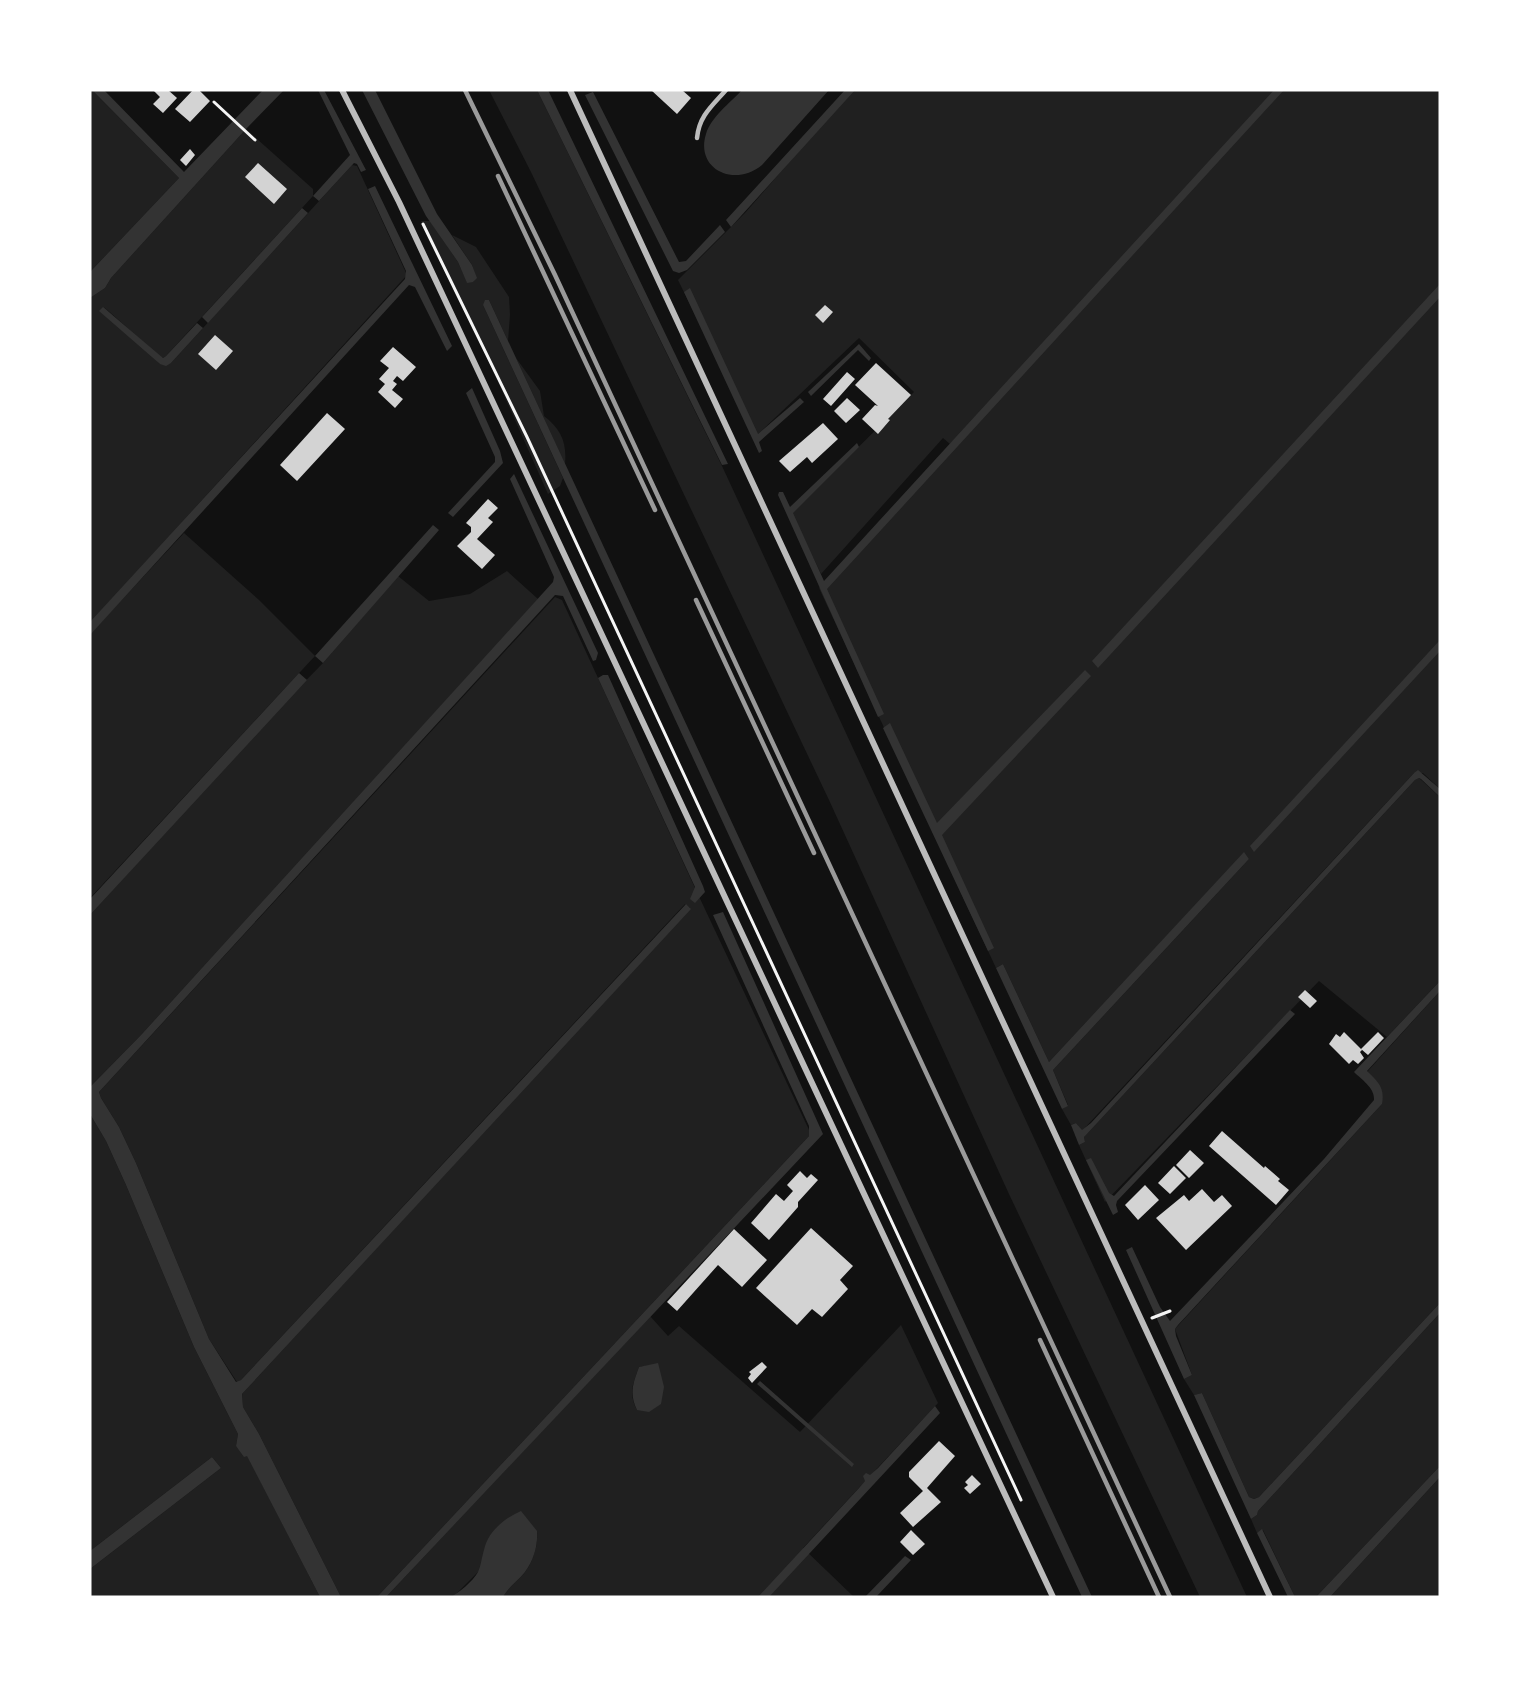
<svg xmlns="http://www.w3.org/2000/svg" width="1530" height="1687" font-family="'Titillium Web',sans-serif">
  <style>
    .green { fill: #202020; fill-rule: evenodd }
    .water { fill: #333 }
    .building { fill: #d3d3d3 }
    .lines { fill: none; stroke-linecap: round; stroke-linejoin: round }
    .path { stroke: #f5f5f5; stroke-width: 3 }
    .service { stroke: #bcbcbc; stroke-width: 4.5 }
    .minor { stroke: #bcbcbc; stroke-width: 6 }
    .rail { stroke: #9a9a9a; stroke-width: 4.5 }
  </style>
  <rect width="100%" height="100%" fill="#111"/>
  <path class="green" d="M90 90H92L179 178 90 272Z
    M489 90H537L722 466 1247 1597H1200L1009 1194 829 800 531 172Z
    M852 90H1440V789L1423 773H1414L1082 1131 1076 1123 1071 1125 1062 1109 1068 1105 1053 1070 1249 859 1244 853 1049 1062 1003 964 996 968 819 588 958 436 950 444 943 438 821 574 792 513 914 392 859 338 755 437 678 280 745 213Z
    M246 129 313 189V196L166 356 163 358 159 356 104 307 160 364 171 363 352 165 357 166 407 275 90 623V298L105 288 111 278Z
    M421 221H430L458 262 467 282H473L476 277 472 265 452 235 476 247 509 297 510 315 508 341 489 300 483 305 563 478 560 486 548 494 470 319Z
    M516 358 540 391 544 416C561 429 567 442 565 464Z
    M184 533 259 600 315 656 90 898V634Z
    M507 571 538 599 141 1035 90 1087V915L280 707 323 663 398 576 429 601 470 594Z
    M555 597 562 600 695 888 810 1132 809 1136 377 1597H341L259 1434 243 1407 242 1394 690 908 685 904 241 1380 237 1382 209 1339 136 1163 119 1127 101 1098 99 1092Z
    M1419 778 1440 797V981L1387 1037 1319 981 1105 1202 1079 1145 1085 1142 1084 1137 1415 780Z
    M1440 991V1303L1259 1497 1254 1499 1249 1497 1202 1393 1194 1395 1184 1379 1192 1375 1175 1329 1382 1104 1378 1083 1367 1072Z
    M90 1114 106 1141 126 1185 194 1347 238 1434 236 1446 247 1455 320 1597H90V1569L221 1468 212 1457 90 1551Z
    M1440 1313V1466L1316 1597H1295L1263 1530 1257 1533 1251 1519 1257 1515 1258 1511Z
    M650 1316 668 1336 679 1326 800 1432 901 1325 938 1403 803 1548 854 1597H503C509 1586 518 1581 525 1572 534 1560 538 1545 537 1531L478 1572 456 1594 450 1597H386ZM658 1364 637 1410C628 1393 633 1384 639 1367Z
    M1440 1477V1597H1330Z"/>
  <path class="water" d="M92 90H104L184 172 263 90H284L246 129 111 278 105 288 90 298V272L179 178Z
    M318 90H324L366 170 361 172 357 164 354 163 319 201 313 196 350 155Z
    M362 90H375L437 214 472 265 477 278 473 282 467 283 458 262 426 216Z
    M537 90H548L728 464 722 465Z
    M742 90H829L762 165C734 188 695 169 706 134 711 117 730 103 742 90Z
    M845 90H855L731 227 726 220Z
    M1274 90H1284L827 589 884 714 878 717 778 495 779 492H783L790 507 857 443 859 447 793 513 824 581Z
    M593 92 679 262 686 261 720 225 725 232 687 270 679 273 673 271 585 95Z
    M375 186 452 346 447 351 415 287 409 285 90 635V622L405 279 406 271 368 189Z
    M302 208 308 213 208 323 202 317Z
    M1440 284V297L1098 668 1092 661Z
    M690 288 758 434 800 398 804 402 759 442 762 451 759 453 684 292Z
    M485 300H489L1092 1597H1082L483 305Z
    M103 307 163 358 166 356 197 323 203 328 171 363 166 366 160 364 99 311Z
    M859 344 871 358 869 361 858 350 811 396 808 392Z
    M472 388 500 451 503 463 453 517 448 513 495 462V457L466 393Z
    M514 474 598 653 596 660 593 661 563 596 555 595 99 1092 101 1098 119 1127 136 1163 209 1339 236 1382 241 1380 686 904 691 909 242 1394 243 1407 259 1434 341 1597H320L247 1456 244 1457 236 1446 238 1434 194 1347 126 1185 106 1141 90 1114V1087L141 1035 553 582 554 577 510 479Z
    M433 525 439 530 323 663 315 656Z
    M1440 640V651L1254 852 1250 846Z
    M1085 670 1091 676 942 835 994 948 988 951 883 728 890 723 937 823Z
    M299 673 307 680 90 915V899Z
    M603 675H608L703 886 705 892 695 903 690 899 695 887 598 678Z
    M1418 770 1440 789V797L1421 779 1419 778 1415 780 1086 1135 1084 1137 1085 1142 1079 1145 1071 1125 1076 1123 1082 1130 1091 1123 1414 773Z
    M1244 852 1249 859 1053 1070 1068 1106 1062 1109 996 968 1003 964 1049 1062Z
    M723 912 823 1134 386 1597H377L809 1136V1126L713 915Z
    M1440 981V991L1367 1071C1378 1082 1385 1087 1382 1104L1178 1325 1175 1329 1176 1336 1192 1375 1184 1379 1126 1250 1132 1247 1160 1307 1170 1321 1324 1159 1374 1100C1375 1088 1362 1080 1354 1072Z
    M1290 1010 1295 1014 1117 1201 1116 1205 1118 1212 1113 1215 1086 1160 1091 1158 1109 1193 1114 1196Z
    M1440 1303V1313L1258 1511 1257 1515 1251 1519 1194 1395 1202 1393 1249 1497 1254 1499 1259 1497Z
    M658 1363 664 1387 661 1404 649 1412 637 1410C629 1394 633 1383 639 1367Z
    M760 1381 854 1464 852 1467 757 1384Z
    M935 1406 940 1413 769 1597H758L859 1488 865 1481 863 1476 866 1473 870 1475 878 1468Z
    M212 1457 221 1468 90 1569V1551Z
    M1440 1466V1477L1330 1597H1316Z
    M521 1511 537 1531C538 1545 534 1560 525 1572 518 1581 509 1586 503 1597H450C459 1593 473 1581 478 1572 481 1566 482 1556 484 1550 488 1531 505 1518 521 1511Z
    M1262 1529 1295 1597H1288L1257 1533Z
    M905 1556 911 1560 876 1597H865Z"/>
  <path class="building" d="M153 90H168L177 98 163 113 153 104 160 97Z
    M193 90H199L210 101 190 122 175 109Z
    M651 90H682L691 98 677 114Z
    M190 149 195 155 186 166 180 160Z
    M258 163 287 189 274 204 245 177Z
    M825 305 833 312 823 323 815 315Z
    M215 335 233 351 216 370 198 354Z
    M393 347 416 367 403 381 397 376 393 381 397 384 392 390 403 399 395 408 378 392 385 384 379 379 389 368 380 361Z
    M876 363 911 395 888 419 890 420 878 434 862 419 875 405 878 406 855 385Z
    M847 372 855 379 831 406 823 399Z
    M847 398 860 410 846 423 834 411Z
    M327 413 345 429 297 481 280 465Z
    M823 423 838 439 812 463 807 457 790 472 779 461Z
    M488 499 498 508 488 518 493 522 477 539 495 555 482 569 457 546 471 532V527L466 523Z
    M1305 990 1317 1001 1310 1008 1298 997Z
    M1344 1032 1362 1050 1360 1052 1364 1058 1358 1064 1353 1060 1349 1064 1329 1044 1336 1034 1340 1037Z
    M1378 1032 1384 1038 1368 1055 1361 1049Z
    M1222 1131 1264 1168 1265 1166 1280 1179 1278 1181 1289 1190 1276 1205 1209 1146Z
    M1190 1150 1204 1163 1189 1178 1176 1165Z
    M1174 1166 1186 1178 1170 1194 1158 1183Z
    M800 1171 807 1178 811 1174 818 1180 798 1202V1207L769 1240 751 1223 776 1194 784 1201 793 1191 787 1185Z
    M1145 1185 1159 1200 1138 1220 1125 1205Z
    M1202 1189 1214 1202 1222 1195 1232 1206 1186 1250 1156 1218 1184 1195 1189 1201Z
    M811 1228 853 1266 840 1280 848 1289 822 1317 812 1309 797 1325 756 1288Z
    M734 1229 767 1260 742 1287 718 1265 677 1311 667 1302Z
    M762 1362 767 1367 752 1383 748 1378 751 1374 749 1372Z
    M939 1441 955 1456 927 1488 941 1502 913 1527 900 1513 923 1491 909 1477V1472Z
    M972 1475 981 1484 970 1494 964 1488 968 1485 965 1482Z
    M911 1530 925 1544 913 1555 900 1542Z"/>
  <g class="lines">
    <path class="path" d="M214 102 255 140
      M423 224 527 437 1021 1500
      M1152 1318 1170 1311"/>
    <path class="service" d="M697 138C699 116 712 106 726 90"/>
    <path class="minor" d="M342 90 399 202 1053 1597
      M570 90 1270 1597"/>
    <path class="rail" d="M465 90 555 275 1170 1597
      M498 176 655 510
      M696 600 814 853
      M1040 1340 1159 1597"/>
  </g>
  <rect width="1530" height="1687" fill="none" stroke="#ffffff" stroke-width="183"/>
</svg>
